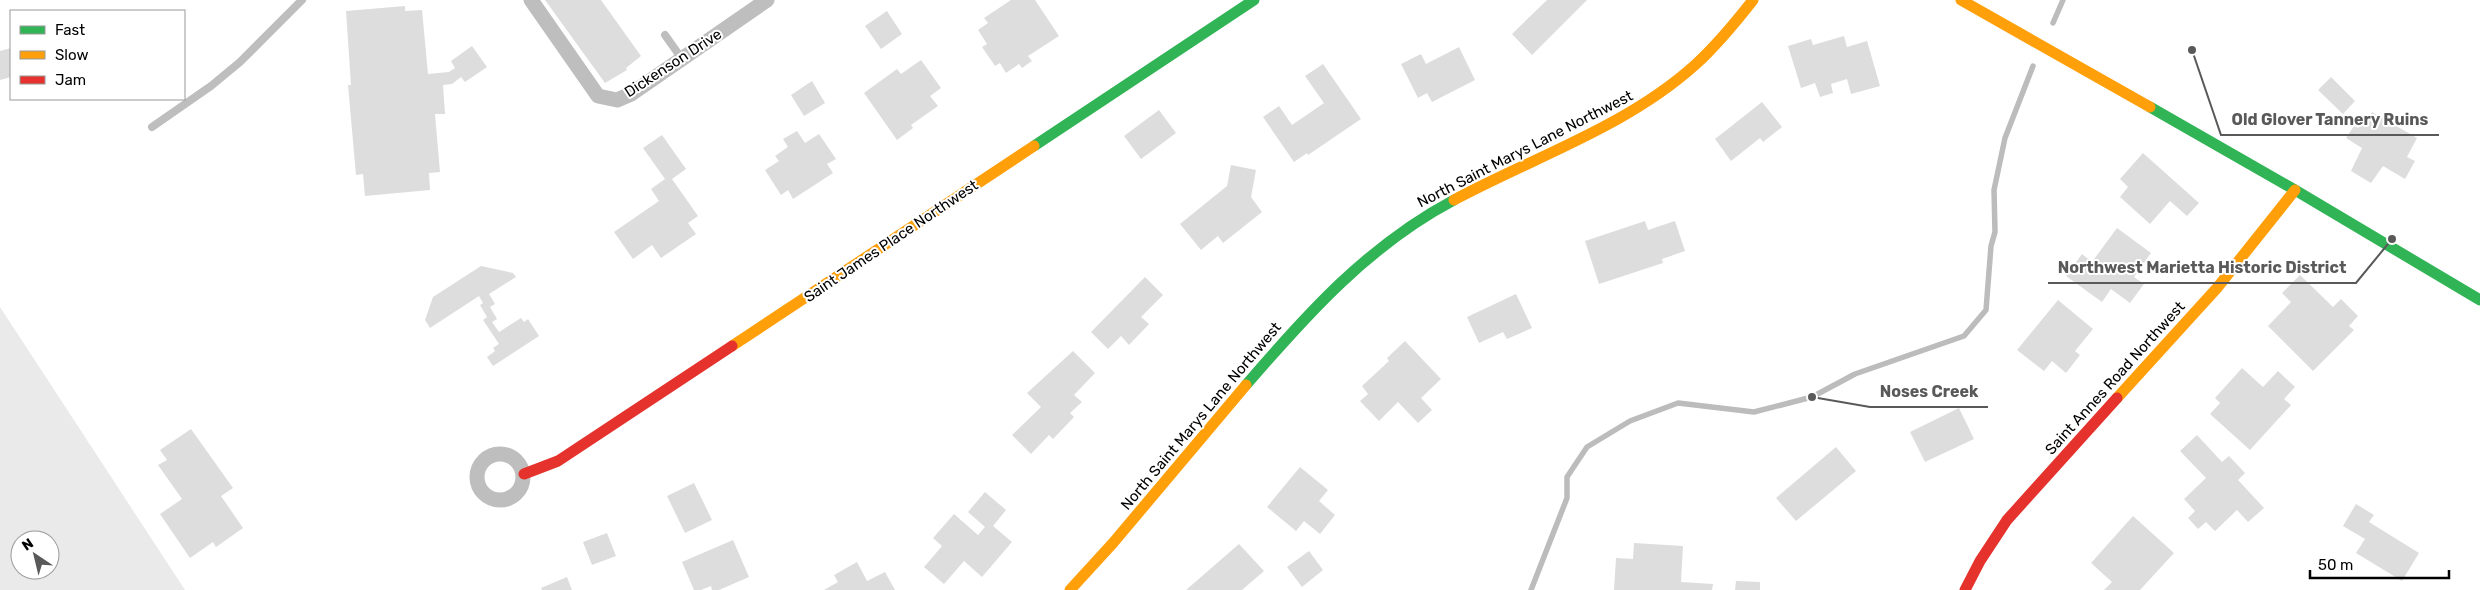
<svg xmlns="http://www.w3.org/2000/svg" width="2480" height="590" font-family="Rubik,sans-serif">
  <style>
    .green { fill: #eaeaea; fill-rule: evenodd }
    .lines { fill: none; stroke-linecap: round; stroke-linejoin: round }
    .stream { stroke: #bcbcbc; stroke-width: 5.5 }
    .building { fill: #ddd }
    .lane { stroke: #bebebe; stroke-width: 8 }
    .street { stroke: #bebebe; stroke-width: 15 }
    .fast { stroke: #30b455; stroke-width: 11 }
    .slow { stroke: #ff9f0a; stroke-width: 11 }
    .jam { stroke: #e5322d; stroke-width: 11 }
    .labels { text-anchor: middle; dominant-baseline: central; stroke-width: 4; stroke-linejoin: round; paint-order: stroke }
    .street-label { font-size: 15px; fill: #000; stroke: #fff }
    .leader { fill: none; stroke: #595959; stroke-width: 2 }
    .callout-dot { fill: #595959; stroke: #fff; stroke-width: 2 }
    .callout-label { font-size: 16px; text-anchor: middle; font-weight: bold; fill: #595959; stroke: #fff; stroke-width: 4; stroke-linejoin: round; paint-order: stroke }
  </style>
  <rect width="100%" height="100%" fill="#fff"/>
  <path class="green" d="M0 307 185 590H0ZM20 540H50V570H20Z"/>
  <g class="lines">
    <path class="stream" d="M2053 23 2063 0
      M1531 590 1567 498V477L1587 447 1630 421 1678 403 1754 412 1812 397 1855 374 1964 336 1986 310 1991 246 1995 232 1994 190 2005 138 2033 66"/>
  </g>
  <path class="building" d="M545 0H601L641 56 626 68 627 70 605 83Z
    M1011 0H1035L1059 36 1028 56 1032 61 1022 68 1019 64 1006 73 1000 63 995 66 982 47 987 44 978 30 988 23 984 18Z
    M1547 0H1587L1532 55 1512 34Z
    M405 6V11L422 10 428 74 449 72 455 68 451 61 472 46 487 67 465 82 461 77 452 84 443 85 445 114H435L440 172 429 173 430 190 365 196 363 174 356 175 348 85H351L346 11Z
    M887 11 902 34 881 49 865 26Z
    M1844 36 1847 47 1867 41 1880 86 1851 94 1847 79 1831 84 1833 93 1820 97 1815 83 1801 88 1788 46 1811 39 1813 45Z
    M1459 47 1475 80 1432 102 1427 93 1418 98 1401 64 1421 54 1426 64Z
    M11 48V77L0 80V51Z
    M921 60 941 88 930 96 938 106 911 125 913 128 897 140 864 93 897 69 901 74Z
    M1323 64 1361 119 1308 155 1307 153 1294 162 1263 117 1279 106 1292 125 1324 103 1305 76Z
    M2331 77 2355 101 2343 114 2318 90Z
    M812 81 825 103 804 116 791 95Z
    M1762 102 1782 127 1763 142 1760 138 1731 161 1715 139Z
    M1159 110 1176 133 1141 159 1124 136Z
    M2372 112 2417 138 2407 157 2415 161 2405 179 2383 166 2371 183 2351 171 2362 148 2346 138 2354 126 2358 128 2362 122 2365 124Z
    M797 131 805 143 819 134 836 159 827 164 833 173 793 199 788 190 781 195 765 170 779 161 775 156 788 147 783 139Z
    M662 135 686 169 672 179 698 216 688 223 696 234 661 258 652 245 633 259 614 232 659 201 651 189 665 179 643 148Z
    M2143 153 2199 203 2187 216 2170 201 2150 224 2120 197 2128 187 2120 179Z
    M1231 165 1256 170 1251 197 1262 212 1223 243 1218 236 1201 250 1180 224 1227 186Z
    M1645 221 1648 230 1675 221 1685 251 1662 259 1663 263 1599 284 1585 241Z
    M2117 228 2151 253 2134 277 2144 284 2130 303 2111 289 2102 302 2066 276 2082 254 2092 262Z
    M481 266 513 273 516 277 489 294 495 304 490 307 497 319 492 322 499 332 521 318 524 322 528 319 539 336 493 366 487 357 495 351 493 348 499 344 483 320 487 317 480 305 483 303 479 296 430 328 425 320 433 297Z
    M2300 275 2333 307 2341 299 2358 316 2349 326 2354 330 2313 371 2268 326 2291 302 2282 293Z
    M1145 277 1163 295 1141 317 1149 324 1129 345 1121 336 1108 349 1091 332Z
    M1516 294 1532 328 1507 339 1503 332 1479 343 1467 317Z
    M2058 300 2093 329 2075 351 2080 355 2066 373 2052 361 2044 371 2017 350Z
    M1405 341 1441 379 1421 398 1432 410 1418 423 1398 402 1379 421 1360 401 1368 394 1362 386 1389 361 1387 358Z
    M1073 351 1095 373 1074 395 1082 402 1070 413 1074 417 1053 439 1049 435 1031 454 1012 435 1041 407 1027 393Z
    M2242 368 2263 387 2278 371 2295 387 2284 399 2291 405 2250 450 2210 414 2220 403 2215 398Z
    M1959 408 1974 439 1925 462 1910 432Z
    M191 429 233 488 221 496 243 528 216 547 213 542 190 558 160 514 182 499 158 465 167 460 160 450Z
    M2197 435 2222 462 2229 456 2245 473 2238 480 2264 508 2248 522 2237 510 2215 531 2206 522 2198 529 2188 518 2195 511 2184 499 2206 478 2180 451Z
    M1836 447 1856 471 1796 521 1776 498Z
    M1300 467 1328 490 1319 501 1335 515 1320 534 1304 521 1296 531 1267 507Z
    M694 483 712 520 685 533 667 496Z
    M985 492 1006 510 993 526 1012 542 982 577 964 561 944 584 924 567 942 546 933 538 954 514 978 535 985 527 968 512Z
    M2356 504 2374 515 2369 522 2419 553 2402 581 2356 553 2365 539 2343 526Z
    M2133 516 2174 553 2140 590H2104L2112 582 2091 563Z
    M607 533 616 556 592 565 583 542Z
    M733 540 749 577 719 590H712L711 586 701 590H694L682 562Z
    M1634 543 1683 546 1681 582 1713 584 1712 590H1614L1616 558 1633 559Z
    M1239 544 1264 571 1242 590H1186Z
    M1309 551 1323 570 1302 587 1287 567Z
    M857 562 867 581 885 572 895 590H824L838 582 834 575Z
    M567 577 572 590H542L541 588Z
    M1736 581 1760 582V590H1735Z"/>
  <g class="lines">
    <path class="lane" d="M665 35 682 59
      M152 127 211 86 240 62 302 0"/>
    <path class="street" d="M531 0 598 96 617 100 631 94 767 0
      M477 477a23 23 0 1 1 46 0a23 23 0 1 1-46 0Z"/>
    <path class="fast" d="M2150 107 2295 190 2480 300
      M1034 146 1254 0
      M1246 385C1308 313 1369 245 1454 200"/>
    <path class="slow" d="M1961 0 2150 107
      M1454 200C1534 157 1626 127 1695 65 1717 45 1735 23 1753 0
      M732 346 1034 146
      M2117 398 2217 288 2295 190
      M1070 590 1113 543 1246 385"/>
    <path class="jam" d="M524 474 558 461 732 346
      M1965 590 1980 561 2007 520 2117 398"/>
  </g>
  <g class="labels">
    <g class="street-label">
      <text transform="translate(673 63) rotate(-33)">Dickenson Drive</text>
      <text transform="translate(1525 149) rotate(-27)">North Saint Marys Lane Northwest</text>
      <text transform="translate(891 241) rotate(-34)">Saint James Place Northwest</text>
      <text transform="translate(2115 378) rotate(-48)">Saint Annes Road Northwest</text>
      <text transform="translate(1201 416) rotate(-50)">North Saint Marys Lane Northwest</text>
    </g>
  </g>
  <path class="leader" d="M2192 50L2221 135H2439M2392 239L2356 283H2048M1812 397L1870 407H1988"/>
  <g class="callout-dot">
    <circle cx="2192" cy="50" r="5"/>
    <circle cx="2392" cy="239" r="5"/>
    <circle cx="1812" cy="397" r="5"/>
  </g>
  <g class="callout-label">
    <text x="2330" y="125">Old Glover Tannery Ruins</text>
    <text x="2202" y="273">Northwest Marietta Historic District</text>
    <text x="1929" y="397">Noses Creek</text>
  </g>
  <rect x="10" y="10" width="175" height="90" fill="#ffffff" stroke="#999999"/>
  <rect x="20" y="26" width="25" height="8" fill="#30b455" stroke="#999999"/>
  <text x="55" y="35" font-size="15" fill="#000000">Fast</text>
  <rect x="20" y="51" width="25" height="8" fill="#ff9f0a" stroke="#999999"/>
  <text x="55" y="60" font-size="15" fill="#000000">Slow</text>
  <rect x="20" y="76" width="25" height="8" fill="#e5322d" stroke="#999999"/>
  <text x="55" y="85" font-size="15" fill="#000000">Jam</text>
  <g transform="translate(35 555) rotate(325)"><circle r="24" fill="#ffffff" stroke="#999999"/>
  <path d="M0-4L9 19L0 12L-9 19Z" fill="#595959"/>
  <text y="-8" font-size="14" font-weight="bold" text-anchor="middle" fill="#000000">N</text>
  </g>
  <path d="M2310 570v8h139v-8" fill="none" stroke="#000000" stroke-width="2.5"/>
  <text x="2318" y="570" font-size="15" fill="#000000" stroke="#ffffff" stroke-width="4" paint-order="stroke">50 m</text>
</svg>
